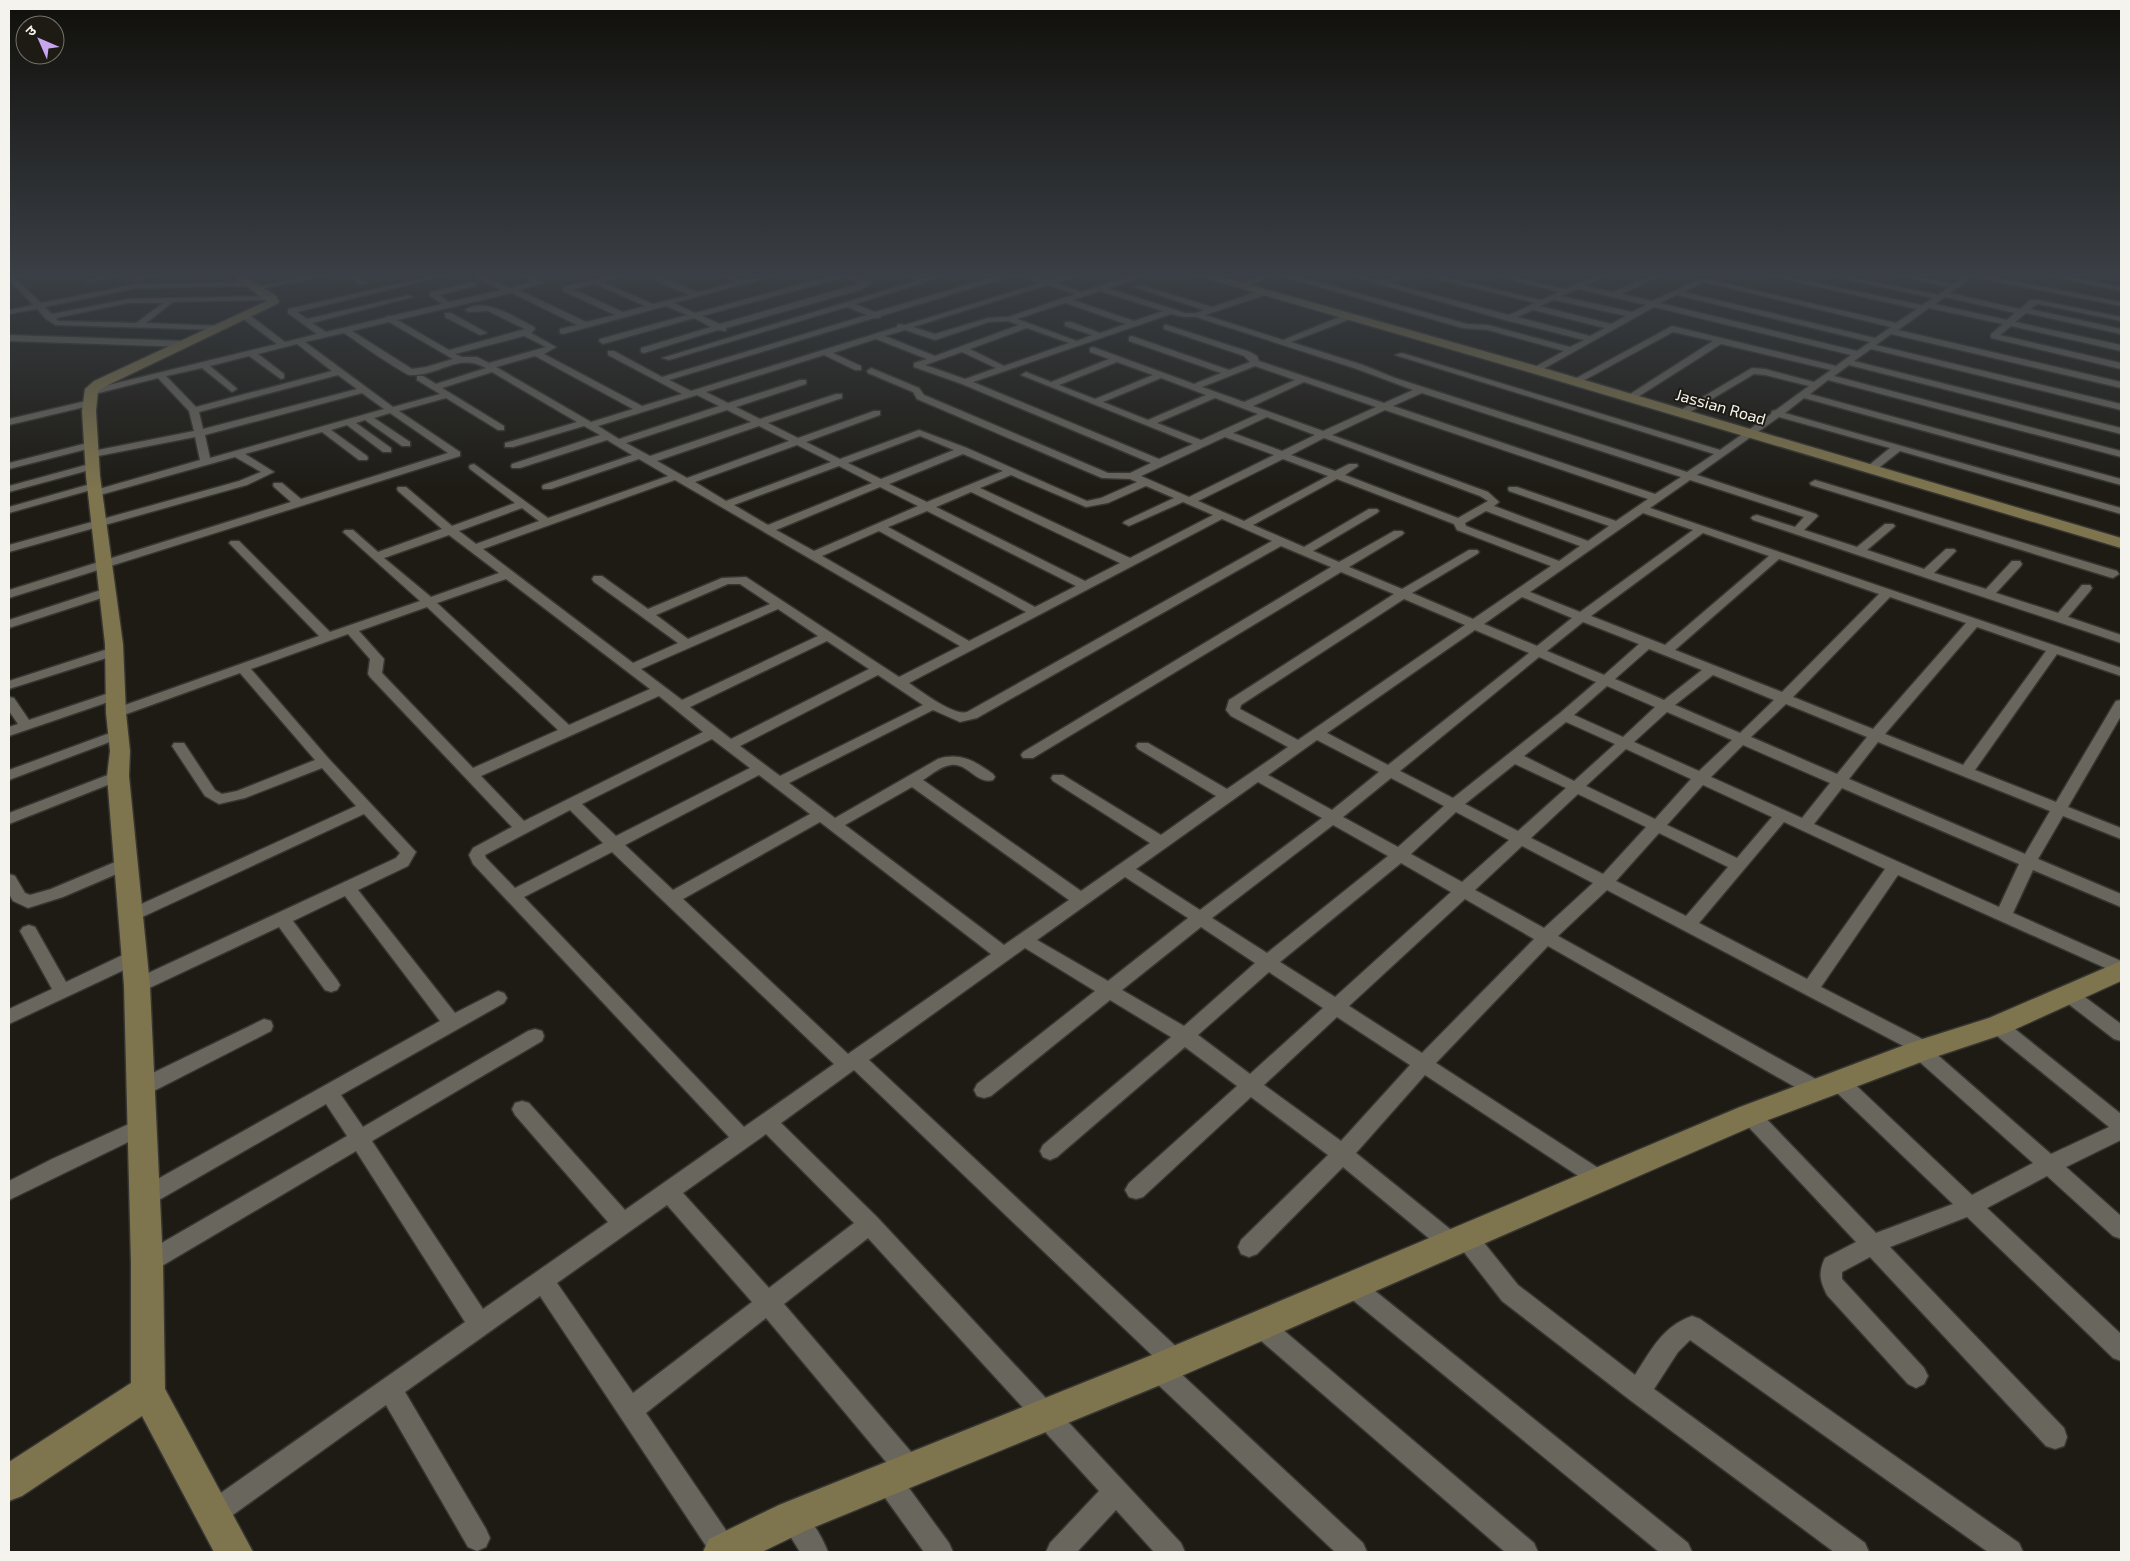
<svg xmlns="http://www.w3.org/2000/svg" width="2130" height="1561" font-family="'Exo 2','Noto Sans Devanagari',sans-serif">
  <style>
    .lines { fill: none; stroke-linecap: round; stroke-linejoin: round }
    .street-casing { stroke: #363531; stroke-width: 3 }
    .secondary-casing { stroke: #363531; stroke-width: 3 }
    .street { fill: #69665e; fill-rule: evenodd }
    .secondary { fill: #7e744e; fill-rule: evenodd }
    .labels { text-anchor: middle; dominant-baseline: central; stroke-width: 4; stroke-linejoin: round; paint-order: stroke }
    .far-street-label { font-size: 16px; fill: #f4f3ee; stroke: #1d1b14 }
  </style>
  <rect width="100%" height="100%" fill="#1d1b14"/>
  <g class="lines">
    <defs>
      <path id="street" d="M27 272H41L15 278 41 303 137 284 248 282 252 284 248 286 137 288 45 307 52 314 128 299 272 296 276 298 272 300 173 302 146 323 224 326 225 328 221 330 56 325 46 319 37 309 9 314V310L33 305 9 280V275ZM128 303H163L136 323 58 321 56 318Z
        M125 272H138L89 283 85 281Z
        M160 272H174L133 281 129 279Z
        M330 272H344L255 290 251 288Z
        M346 272H354L367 283 360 285Z
        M450 272H462L297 312 307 319 409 295 413 297 312 323 326 332 384 318 388 316H391L442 304 430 296V292L473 282 477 284 476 286 439 295 449 302 501 290 476 278V274H479L510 288 532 282 514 272H522L543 283 519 290 586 322 615 315 563 291V287L623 272H634L603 282 653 304 689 295 636 272C643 272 650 276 657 275 665 275 673 272 682 272V274L662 278 698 292 736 282 714 272C725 272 734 279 744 280 757 281 772 270 788 272L674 303 695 313 838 274 836 272H853V275L872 283 860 290 726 328V331L718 330 644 353 641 352V348L711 327 694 318 603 344 599 341 600 339 687 315 666 306 563 334 560 333V329L577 325 512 293 397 320 449 350 525 329 488 311 469 312 465 310C484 296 516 318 534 327L535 329 531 333 556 347 544 354 642 406 682 394 608 355V351H614L662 377 867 315 847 307 669 360 662 358 916 281 896 272C906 272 913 276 923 278 934 280 946 271 958 272L855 304 875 312 1009 272C1024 272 1036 280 1047 280 1058 280 1072 272 1085 272V274L1055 283 1082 292 1142 272H1151V274L1108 288 1185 313H1196L1204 310 1134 287 1141 285 1212 307 1262 290H1268V294L1205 315 1283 340 1347 314H1353V318L1291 342 1363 365 1395 378 1687 472 1714 454 1395 355 1402 353 1720 450 1771 414 1772 411 1776 410 1809 386 1765 375 1754 374 1685 415H1679V411L1752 368 1765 369 1814 382 1831 370 1721 344 1633 400H1627V396L1713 341 1673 332 1579 383 1576 384 1571 381 1672 326 1836 366 1851 355 1654 307 1536 373 1533 372V368L1564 351 1488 330 1463 328 1277 275 1243 287 1236 285 1272 272H1283L1467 324 1488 325 1570 347 1584 340 1505 320 1336 272H1347L1381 281 1410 272H1425L1541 300 1559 292 1482 272H1494L1565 289 1603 272H1611L1585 286 1613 292 1660 272H1668L1622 294 1652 301 1703 278 1896 323 1917 309 1751 272H1764L1922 305 1933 298 1812 272H1825L1938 295 1949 287 1881 272H1894L1954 284 1965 276 1954 274V272H1979L1978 274 2121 302V306L1973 277 1950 293 2020 309 2030 300H2038L2121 317V321L2038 304 2030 309 2121 329V334L2026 313 2015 322 2121 345V351L2011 326 2000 335 2121 363V369L1991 338V334L2003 324 1929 308 1898 330 2121 382V388L1891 334 1876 345 2121 404V410L1871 349 1854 361 2121 428V434L1849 365 1834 376 2121 451V457L1828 380 1810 394 2121 479V485L1804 398 1785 413 2121 508V514L1900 451 1876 470H1868L1867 468 1868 466 1890 448 1779 417 1697 475 1816 514 1818 516 1804 530 1857 547 1885 524H1893L1895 526 1893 528 1867 550 1924 569 1946 549H1954L1956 551 1934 573 1986 589 2012 561H2020L2022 564 2020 567 1996 593 2058 613 2082 585H2090L2092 588 2090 591 2068 617 2121 635V643L1753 520 1751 518 1753 516 1757 515 1795 527 1804 517 1690 480 1650 508 2121 668V676L2057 654 1975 770 2056 802 2114 704 2116 701 2121 700V716L2068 807 2121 828V839L2063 816 2038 859 2121 894V907L2033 870 2013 913 2121 961V975L1898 875 1821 987 1932 1044 1934 1049 1933 1051 2051 1154 2109 1127 1991 1031 1989 1026 1991 1021 1998 1019 2005 1021 2121 1114V1140L2066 1167 2121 1216V1239L2113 1236 2047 1176 1987 1208 2121 1334V1361L2113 1358 1967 1217 1890 1247 2064 1428 2067 1437 2064 1446 2055 1449 2046 1446 1870 1257 1842 1272V1279L1924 1368 1928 1376 1924 1384 1916 1388 1908 1384 1827 1295C1820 1281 1818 1273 1825 1258L1856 1242 1743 1121 1740 1115 1743 1109 1750 1107 1757 1109 1876 1233 1953 1204 1831 1087 1828 1081 1831 1075 1838 1073 1845 1075 1972 1195 2033 1163 1913 1056 1911 1050 1607 890 1558 936 1823 1083 1826 1089 1823 1095 1816 1097 1809 1095 1548 946 1436 1063 1606 1173 1609 1179 1606 1185 1599 1188 1592 1185 1425 1075 1356 1153 1455 1233 1457 1229 1465 1226 1473 1229 1518 1285 1635 1375C1651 1350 1663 1326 1692 1316L1700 1319 2019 1543 2023 1552H1988L1690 1340 1678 1352 1654 1389 1865 1543 1869 1552H1834L1630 1400 1502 1301 1460 1247 1459 1250 1451 1253 1443 1250 1343 1167 1257 1254 1249 1257 1241 1254 1238 1247 1241 1240 1328 1155 1251 1097 1143 1197 1136 1199 1129 1197 1125 1190 1129 1183 1237 1086 1185 1047 1057 1157 1050 1160 1043 1157 1040 1151 1043 1145 1171 1037 1110 1000 991 1096 984 1098 977 1096 974 1090 977 1084 1095 991 1025 948 869 1060 1183 1353 1187 1361 1183 1369 1178 1371 1363 1543 1367 1552H1335L1150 1377 1146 1369 1150 1361 1155 1358 854 1070 781 1123 877 1217 1181 1543 1185 1552H1154L1116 1510 1077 1552H1046L1050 1543 1099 1491 868 1238 784 1304 919 1461 923 1470 919 1479 910 1483 903 1480 949 1543 953 1552H924L878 1488 874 1479 878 1470 887 1466 892 1469 766 1318 646 1413 734 1542 738 1551 710 1552 540 1296 405 1392 486 1529 490 1538 486 1547 477 1551 468 1547 386 1405 223 1522 214 1526 205 1522 201 1513 205 1504 465 1322 356 1151 155 1270 147 1273 139 1270 136 1263 139 1256 347 1136 326 1104 152 1204 145 1206 138 1204 134 1197 138 1190 440 1021 345 896 293 921 337 980 340 985 337 990 331 992 325 990 279 927 143 991 137 993 131 991 128 986 131 981 396 858 400 853 364 814 138 919 132 921 126 919 124 915 126 911 356 806 322 768 245 798 219 804 205 796 172 746 174 743H184L215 790 222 794 237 791 315 760 240 673 121 716H111L109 713 111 710 319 636 231 545 229 543 231 541H239L330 632 420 601 343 532 345 530H353L378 552 442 529 398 491 397 489 398 487H406L452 526 515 503 470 469 469 467 470 465 474 464 548 518 668 476 639 459 551 489H543L542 487 543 485 632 455 607 440 520 468H512L511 466 512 464 600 435 584 426 513 447H505V443L577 422 492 372 442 388 504 426V430H498L446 398 399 411 460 452V456L9 598V590L291 502 274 487 273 485 274 483H282L301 499 448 453 390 413 374 418 410 442V446H402L365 420 356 423 391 448V452H383L347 425 331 430 367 456 368 458 367 460H359L322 432 245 454 274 472 247 485 9 552V545L239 481 261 472 235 457 100 495H92L91 493 92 491 200 460 195 437 93 457 89 456 88 454 93 451 194 431 189 411 158 378 91 395 88 394V390L277 344 242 318V314H248L285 342 317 334 288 313V309ZM1417 274 1535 303 1509 315 1390 283ZM1015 275 1040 283 905 325 898 324 897 327 691 391 669 380 874 318H880L881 316ZM845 277 861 283 720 324 702 316ZM1704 282 1891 327 1875 338 1684 292ZM595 284 645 306 623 312 573 289ZM1047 285 1075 294 1008 317 988 318 935 334 913 327ZM1578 289 1646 305 1632 312 1561 296ZM1100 291 1163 311 1134 321 1073 300ZM1677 295 1870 342 1857 351 1660 303ZM1945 297 2015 313 2007 320 1935 304ZM1554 300 1626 316 1611 324 1540 306ZM1065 303 1126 324 1100 333 1071 322H1065V326L1092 335 1077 341 1017 319ZM1533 310 1605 328 1590 336 1517 317ZM1171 314 1184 317H1196L1357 369 1413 390 1384 403 1259 361 1257 356 1250 352 1167 325H1164V329L1244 356 1250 362 1229 370 1132 336 1129 337V341L1221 373 1194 384 1093 347 1090 348V352L1109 359 1051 382 1026 372 1021 375 1193 444 1159 459 973 382ZM1008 321 1019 325 935 356 885 336 905 330 935 340 989 322ZM389 322 453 359 426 367 412 369 352 331ZM1027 328 1069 343 1004 366 970 349ZM344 333C353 339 403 374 410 375 439 377 457 352 486 368L436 384 423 376H417V380L440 394 393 407 305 342ZM524 336 546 347 489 363 477 357H462L455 354ZM876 339 927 359 914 363V367L962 384 1151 463 1130 473H1108L924 395 919 388 871 368 867 371 868 373 913 392 917 399 1102 478 1130 479 1137 482 1101 498 1087 501 967 448 919 430 840 459 806 442 880 415V411H874L798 438 768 423 842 398V394H836L760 419 736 407 806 384V380H800L728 403 706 392 824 355 855 370H861V366L833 353ZM297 344 332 371 196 407 166 376 202 368 232 392 237 389 235 387 210 366 249 356 281 379 284 378V374L258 354ZM962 352 996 368 965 379 925 365ZM535 356 633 409 591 422 496 367ZM1117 362 1153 375 1095 399 1059 385ZM1255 366 1295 380 1244 402 1202 387ZM338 375 357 389 203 429 199 412ZM1161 378 1206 395 1148 420 1103 402ZM1304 382 1376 407 1323 431 1253 406ZM362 393 384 409 210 458 205 435ZM1422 393 1681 477 1655 494 1393 406ZM697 395 719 406 619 439 598 426ZM1215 398 1258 414 1201 440 1157 423ZM727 410 751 422 650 456 626 443ZM1385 410 1648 499 1616 521 1517 487H1509L1508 489 1509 491 1609 526 1588 541 1494 506 1499 502 1488 492 1332 435ZM1267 417 1315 435 1282 451 1233 433ZM759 426 789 441 687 478 657 461ZM920 436 954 450 881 479 848 463ZM1225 437 1274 455 1189 497 1141 476ZM1324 438 1480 496 1488 501 1458 518 1345 475 1358 466 1357 464H1349L1335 471 1291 455ZM797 445 831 462 726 501 695 482ZM963 454 1003 471 927 502 889 484ZM1283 459 1328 476 1244 521 1198 501ZM839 466 872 483 768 525 734 505ZM1011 475 1086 507 1108 503 1146 486 1174 498 1125 521 1123 523 1129 526 1183 502 1213 515 1130 558 980 488ZM1337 479 1454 524 1457 530 1551 566 1473 619 1412 593 1477 554 1479 552 1477 550H1469L1402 589 1349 567 1402 535 1404 533 1402 531H1394L1339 562 1313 551 1377 513 1379 511 1377 509H1369L1304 547 1253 525ZM675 480 960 646 899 677 746 577 722 578 648 609 602 576H594L592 579 594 582 678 643 633 663 483 549ZM880 487 918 506 814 551 776 530ZM971 492 1120 563 1085 581 936 507ZM522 508 539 521 476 544 459 531ZM927 511 1076 586 1035 607 888 527ZM1486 511 1580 546 1559 561 1466 526 1465 523ZM1643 513 1693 530 1580 612 1530 592ZM1222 519 1272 541 967 712C953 716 921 691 909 683ZM879 531 1026 612 969 641 822 556ZM1703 533 1769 556 1665 645 1591 616ZM449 535 499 573 431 597 384 558ZM1281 546 1331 567 1023 752 1021 755 1023 758H1033L1341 572 1394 594 1229 700 1226 710 1231 716 1288 747 1227 789 1148 743H1138L1136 746 1138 749 1216 796 1161 835 1063 775H1053L1051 778 1053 781 1150 843 1081 891 923 780C931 775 941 766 951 765 967 762 977 785 993 780L995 777 993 774C975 761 960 752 938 759L835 818 789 783 933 710 960 722 977 718ZM1779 559 1879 594 1782 692 1675 650ZM506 579 650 689 569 725 437 603ZM728 584H740L770 604 688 639 656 615ZM1522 597 1572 618 1537 646 1484 624ZM1890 597 1966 623 1873 729 1793 697ZM1404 599 1465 625 1298 740 1240 709 1241 705ZM427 607 558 730 473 768 382 673 384 659 359 631ZM778 609 818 636 682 700 641 669ZM1583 622 1639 644 1604 675 1547 651ZM1977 627 2046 651 1963 765 1885 734ZM1475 630 1529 653 1388 765 1327 733ZM348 634 370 659 368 674 370 677 512 827 473 848 469 855 473 864 729 1137 625 1210 529 1103 522 1101 515 1103 512 1109 515 1115 608 1222 483 1309 372 1141 542 1041 544 1036 542 1031 535 1029 528 1031 363 1127 341 1095 504 1003 507 998 504 993 498 991 455 1013 358 890 408 866 416 852 329 759 251 669ZM827 641 869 669 731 739 690 707ZM1649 649 1702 670 1664 700 1615 679ZM1539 657 1596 682 1560 713 1453 798 1400 771ZM878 675 923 705 780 776 740 746ZM1713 675 1774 700 1740 733 1675 705ZM1607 686 1655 707 1623 737 1574 715ZM659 696 703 732 524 821 481 776ZM1786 704 1867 737 1837 774 1751 737ZM1667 712 1732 740 1699 771 1634 742ZM1566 722 1615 744 1574 781 1524 756ZM712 739 750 768 616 836 582 804ZM1317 740 1379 772 1332 810 1268 775ZM1878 742 2050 811 2025 854 1849 779ZM1743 745 1830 783 1802 818 1711 777ZM1626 749 1691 779 1655 819 1586 786ZM1515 764 1566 788 1518 831 1465 804ZM759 775 810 814 673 890 625 845ZM1391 778 1444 806 1398 847 1343 817ZM1258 782 1322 818 1200 910 1136 869ZM1703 785 1772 817 1737 858 1667 825ZM912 787 1069 900 1004 945 845 825ZM1842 788 2019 864 1999 907 1814 824ZM1578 794 1646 827 1603 874 1531 838ZM570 810 603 843 515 888 486 858 485 855ZM1456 812 1509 840 1462 882 1411 854ZM820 822 991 954 848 1054 683 899ZM1784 822 1885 869 1807 979 1699 923ZM1333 825 1388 856 1267 953 1212 918ZM1659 833 1728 867 1686 916 1616 881ZM1522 846 1593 883 1544 928 1475 890ZM612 852 834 1064 744 1127 524 897ZM1401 863 1451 892 1335 997 1280 962ZM1125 877 1188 918 1108 981 1037 940ZM1465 899 1534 939 1422 1053 1349 1006ZM1201 927 1255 963 1184 1026 1122 990ZM1269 972 1323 1008 1250 1074 1198 1035ZM1337 1017 1410 1065 1341 1141 1264 1085ZM766 1134 854 1223 769 1288 683 1193ZM667 1205 752 1302 633 1393 557 1283Z
        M2030 272H2044L2121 287V291Z
        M445 313H451L487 333 480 335 445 317Z
        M9 335 187 341 191 344 187 347 9 341Z
        M90 400 95 403 93 405 9 425V419Z
        M91 442 95 443V447L9 469V463Z
        M93 463 97 464 98 466 97 468 9 492V486Z
        M1815 480 2117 571 2119 574 2113 578 2109 577 1811 485 1810 483Z
        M94 483 98 484 99 486 98 488 9 513V507Z
        M107 588 113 592 111 595 9 628V620Z
        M114 647 119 648 121 651 119 654 9 689V681Z
        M115 691 120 692 122 695 120 698 9 736V727L18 724 9 711V697L14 698 29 720Z
        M118 730 123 731 125 734 123 737 9 780V770Z
        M118 771 123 773 125 776 123 779 9 824V813Z
        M127 857 133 859 135 863 133 867 63 897 28 908 13 901 9 894V874L15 876 25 893 30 895 51 889Z
        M29 925 35 927 66 982 129 952 135 951 141 952 144 957 141 962 9 1024V1009L52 989 20 931 23 927Z
        M2068 987 2074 989 2121 1024V1041L2114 1039 2062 999 2059 994 2062 989Z
        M264 1019 271 1021 273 1026 271 1031 148 1094 141 1096 134 1094 131 1088 134 1082Z
        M142 1118 149 1120 152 1126 149 1132 9 1200V1181L52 1159Z
        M1351 1274 1359 1278 1688 1543 1692 1552H1659L1343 1292 1340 1285 1343 1278Z
        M1260 1314 1268 1317 1534 1543 1538 1552H1505L1252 1333 1248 1325 1252 1317Z
        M792 1505C808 1512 822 1536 828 1552H800L779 1518 783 1509Z"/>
      <path id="secondary" d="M240 272H250L247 277 276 296 279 302 277 304 104 387 98 391 96 411 100 476 123 644 126 713 130 751 129 776 150 986 163 1263 165 1389 253 1552H214L142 1416 22 1496 9 1501V1462L131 1383V1263L124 986 107 776 110 751 106 713 105 644 86 476 82 411 85 389 94 381 267 301 237 280 236 278Z
        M1190 272H1205L1540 367 2121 538V548L1532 373 1191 274Z
        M2121 961V981L2007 1033 1929 1059 1760 1123 1170 1381 805 1531 762 1552H703L709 1539 779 1505 1152 1355 1740 1107 1910 1043 1989 1018Z"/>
    </defs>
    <use href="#street" class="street-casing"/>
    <use href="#secondary" class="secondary-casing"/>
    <use href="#street" class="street"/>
    <use href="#secondary" class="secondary"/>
  </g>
  <linearGradient id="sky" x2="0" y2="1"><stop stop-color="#100f0b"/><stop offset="0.56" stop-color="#3a3f45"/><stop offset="1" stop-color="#3a3f45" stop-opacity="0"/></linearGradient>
  <rect width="2130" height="490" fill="url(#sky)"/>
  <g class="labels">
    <g class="far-street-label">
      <text transform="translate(1721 406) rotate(16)">Jassian Road</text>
    </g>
  </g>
  <rect width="2130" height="1561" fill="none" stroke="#f4f3ee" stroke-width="20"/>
  <g transform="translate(40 40) rotate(315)"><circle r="24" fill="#1d1b14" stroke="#73716b"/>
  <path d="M0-4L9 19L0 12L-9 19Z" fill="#c7a6ef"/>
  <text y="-8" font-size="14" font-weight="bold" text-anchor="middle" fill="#f4f3ee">उ</text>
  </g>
</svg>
